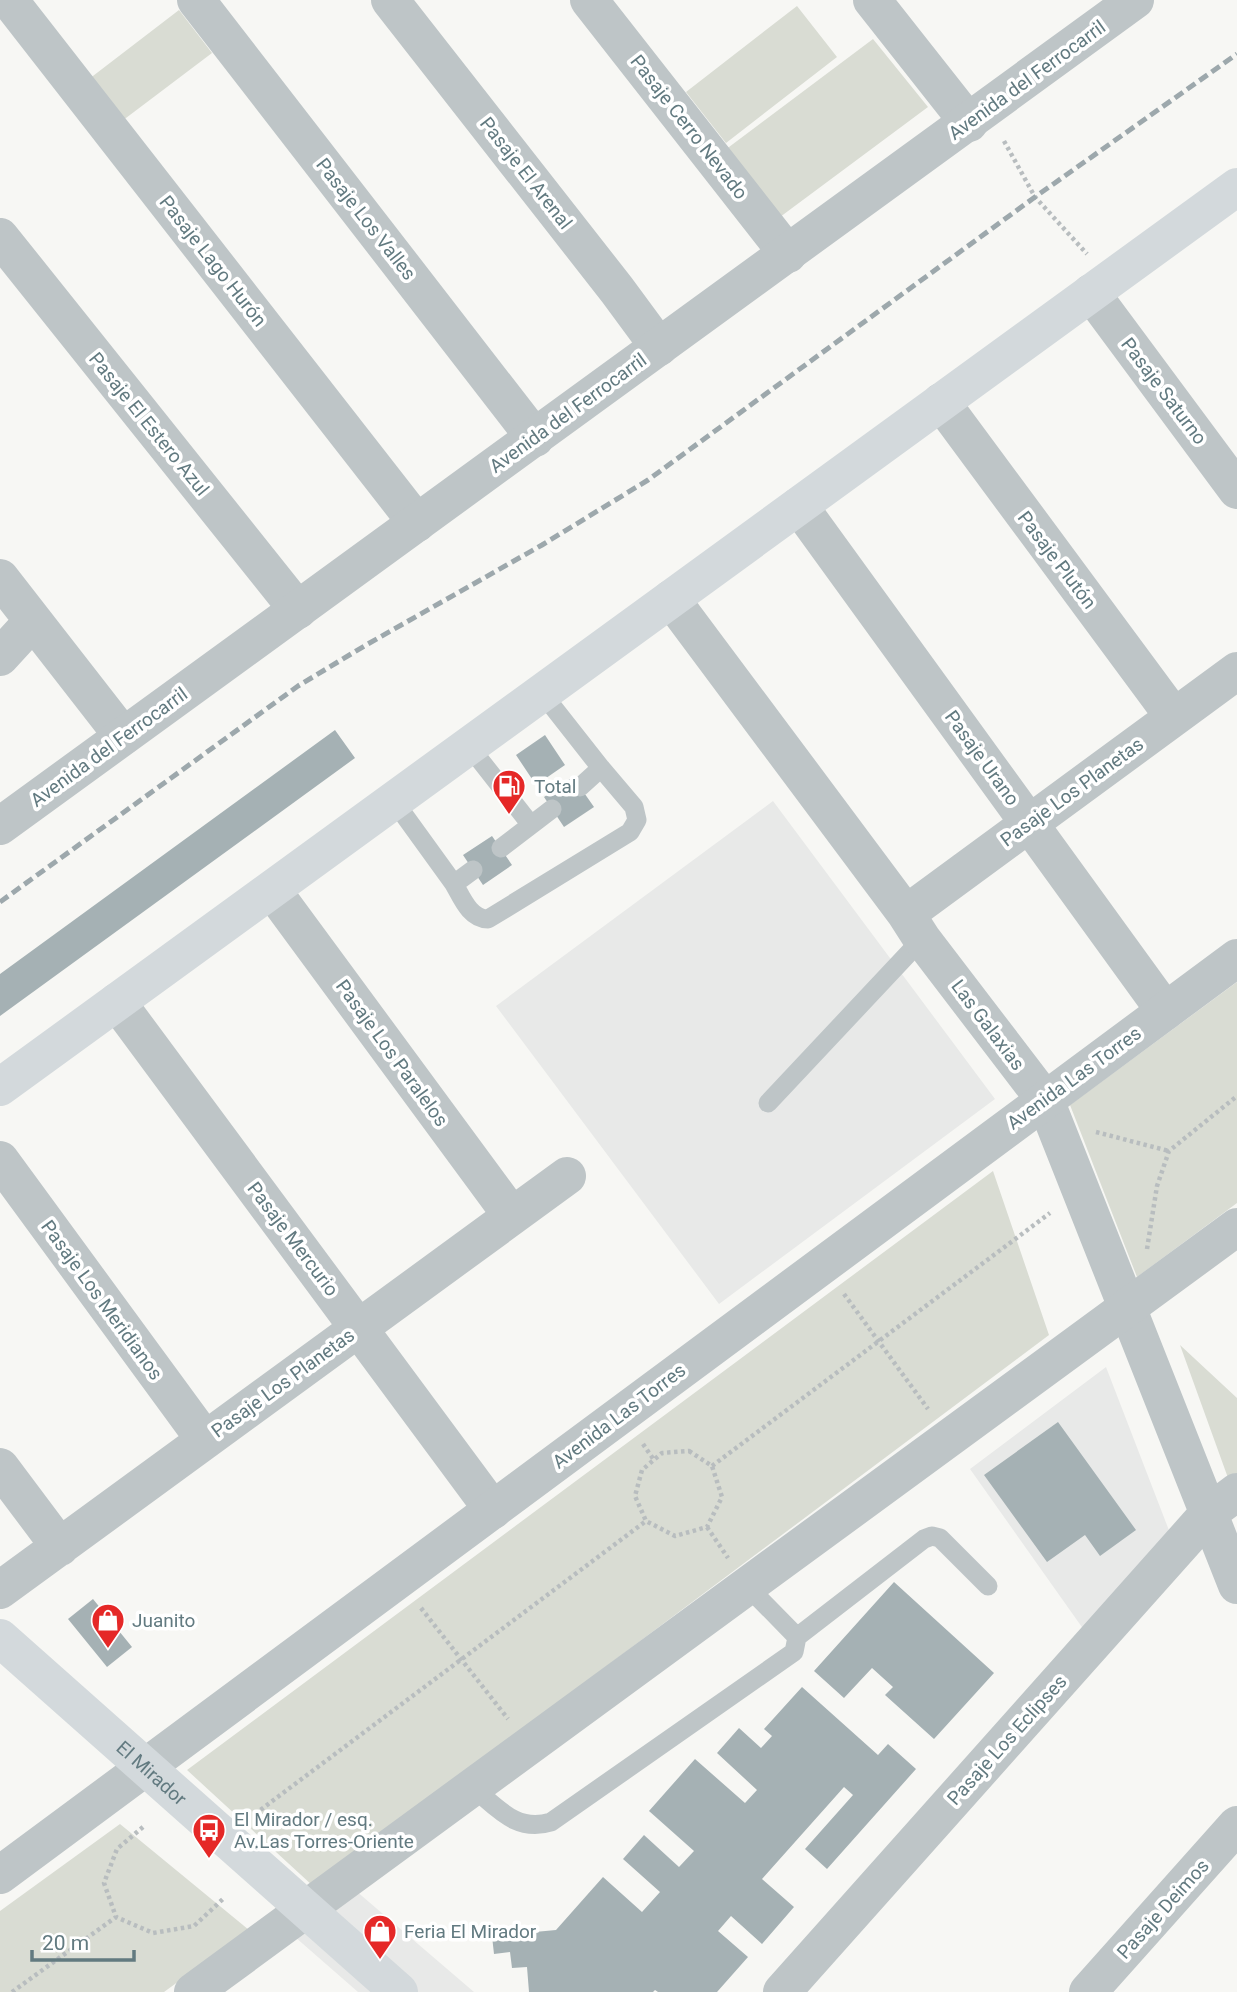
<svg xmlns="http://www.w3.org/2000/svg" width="1237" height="1992" font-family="Roboto,sans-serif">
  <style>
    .built { fill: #e8e9e8 }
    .green { fill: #d9dcd3 }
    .building { fill: #a5b1b4 }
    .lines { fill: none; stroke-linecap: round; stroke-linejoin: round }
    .path { stroke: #b8bdbf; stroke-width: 4.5; stroke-dasharray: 3.5 3.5; stroke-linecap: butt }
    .service { stroke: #bec5c7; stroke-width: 19 }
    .minor { stroke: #bec5c7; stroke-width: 38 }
    .tertiary { stroke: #bec5c7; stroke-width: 38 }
    .secondary { stroke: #d3d9dc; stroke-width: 38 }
    .rail { stroke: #9da8ac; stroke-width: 5; stroke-dasharray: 10 5; stroke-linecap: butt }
    .labels { text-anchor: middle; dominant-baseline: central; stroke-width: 7; stroke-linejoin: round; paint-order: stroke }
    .street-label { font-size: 19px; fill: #627a80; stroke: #fff }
    .poi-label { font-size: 19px; fill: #627a80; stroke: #fff; text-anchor: start }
  </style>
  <rect width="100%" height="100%" fill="#f7f7f4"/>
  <path class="built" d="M773 801 995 1099 719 1304 496 1006Z
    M1106 1367 1170 1533 1084 1630 970 1469Z
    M348 1884 474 1992H358L287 1930Z"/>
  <path class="green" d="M797 6 837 57 726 143 686 92Z
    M179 10 212 53 122 121 89 79Z
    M873 39 928 107 776 220 721 153Z
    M1237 982V1203L1137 1277 1070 1105Z
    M993 1171 1049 1335 313 1886 187 1770Z
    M1180 1345 1237 1398V1483L1232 1489Z
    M120 1824 249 1930 164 1992H0V1911Z"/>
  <path class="building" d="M335 730 355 758 0 1016V974Z
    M545 735 565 765 536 785 516 755Z
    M573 777 594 807 564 827 544 797Z
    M492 836 512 865 483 885 463 855Z
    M1058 1422 1136 1530 1100 1556 1085 1535 1047 1562 984 1475Z
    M894 1582 994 1673 934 1739 885 1695 893 1687 872 1668 844 1698 814 1671Z
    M93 1599 132 1647 107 1667 68 1619Z
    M802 1687 878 1755 888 1744 916 1769 827 1869 805 1849 853 1795 844 1787 762 1879 794 1907 762 1944 731 1916 718 1931 748 1957 717 1992H658L655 1990 653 1992H529L527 1967 512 1968 510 1952 494 1954 492 1936 556 1930 603 1877 642 1912 660 1892 623 1859 644 1835 679 1867 694 1851 649 1811 695 1759 745 1803 757 1790 717 1753 739 1728 761 1748 772 1736 764 1729Z"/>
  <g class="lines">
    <path class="path" d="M1004 141 1035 197 1087 254
      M1096 1132 1169 1151
      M1147 1249 1157 1186 1169 1151 1237 1096
      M844 1294 928 1409
      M643 1444 654 1460
      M689 1451 712 1466 722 1497 707 1527 675 1536 646 1521 635 1496 642 1470 662 1453Z
      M712 1466 1050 1213
      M707 1527 728 1558
      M421 1608 508 1719
      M255 1814 646 1521
      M143 1827 117 1849 104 1883 116 1917 153 1933 194 1926 224 1898
      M12 1992 116 1917"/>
    <path class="service" d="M542 693 601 768 580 787
      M469 746 531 825
      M394 801 454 884 473 870
      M501 848 552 809
      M454 884C462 898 470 919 488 919L630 832 637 820 634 807 601 768
      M768 1103 922 939
      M797 1637 924 1539 932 1536 940 1538 988 1586
      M472 1787C497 1807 516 1833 551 1822L794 1652 797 1637 747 1586"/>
    <path class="minor" d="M9 0 417 523
      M196 0 535 438
      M390 0 617 290 659 347
      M589 0 788 254
      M872 0 969 123
      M0 237 298 610
      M1091 293 1237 490
      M941 402 1174 717
      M799 506 1165 1011
      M0 578 123 736
      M671 599 906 914 922 939 1045 1100 1237 1585
      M0 657 33 621
      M272 890 512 1216
      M906 914 1237 671
      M117 1002 493 1510
      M0 1160 205 1440
      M0 1467 60 1547
      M0 1590 567 1176
      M782 1992 1209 1513 1237 1492
      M1088 1992 1237 1825"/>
    <path class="tertiary" d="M0 826 1135 0
      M0 1875 1237 958
      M193 1992 1237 1227"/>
    <g class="secondary">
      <path d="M0 1087 1237 187"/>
      <path id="s1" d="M0 1638 399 1992"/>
    </g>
    <path class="rail" d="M0 902 298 686 366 645 542 545 648 480 1035 197 1237 54"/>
  </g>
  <defs>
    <symbol id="fuel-pin" viewBox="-11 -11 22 30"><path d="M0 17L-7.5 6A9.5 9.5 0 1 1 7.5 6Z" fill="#e52827" stroke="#fff"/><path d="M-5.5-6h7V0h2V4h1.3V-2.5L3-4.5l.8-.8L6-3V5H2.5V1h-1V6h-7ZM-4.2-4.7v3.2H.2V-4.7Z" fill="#fff"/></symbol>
    <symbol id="shop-pin" viewBox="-11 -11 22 30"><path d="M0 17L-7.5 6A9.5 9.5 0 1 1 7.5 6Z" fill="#e52827" stroke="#fff"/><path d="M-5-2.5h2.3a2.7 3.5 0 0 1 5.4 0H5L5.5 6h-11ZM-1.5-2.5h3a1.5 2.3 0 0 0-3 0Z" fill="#fff"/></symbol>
    <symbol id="bus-pin" viewBox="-11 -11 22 30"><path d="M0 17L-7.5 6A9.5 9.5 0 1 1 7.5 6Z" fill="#e52827" stroke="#fff"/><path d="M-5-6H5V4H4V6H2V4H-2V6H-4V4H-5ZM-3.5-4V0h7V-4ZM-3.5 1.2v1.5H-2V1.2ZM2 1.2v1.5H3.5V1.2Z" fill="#fff"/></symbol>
  </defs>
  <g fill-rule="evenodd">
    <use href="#fuel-pin" x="490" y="767" width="38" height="52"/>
    <use href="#shop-pin" x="89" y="1601" width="38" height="52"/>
    <use href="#bus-pin" x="190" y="1811" width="38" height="52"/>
    <use href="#shop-pin" x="361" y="1912" width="38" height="52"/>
  </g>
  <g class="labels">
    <g class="street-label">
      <text transform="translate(1027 80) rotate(-36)">Avenida del Ferrocarril</text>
      <text transform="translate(689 127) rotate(52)">Pasaje Cerro Nevado</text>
      <text transform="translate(526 173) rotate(52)">Pasaje El Arenal</text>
      <text transform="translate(366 219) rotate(52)">Pasaje Los Valles</text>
      <text transform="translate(213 261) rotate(52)">Pasaje Lago Hurón</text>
      <text transform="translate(1164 391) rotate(53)">Pasaje Saturno</text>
      <text transform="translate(568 413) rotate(-36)">Avenida del Ferrocarril</text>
      <text transform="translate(149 424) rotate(51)">Pasaje El Estero Azul</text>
      <text transform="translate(1057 560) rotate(53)">Pasaje Plutón</text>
      <text transform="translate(109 747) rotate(-36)">Avenida del Ferrocarril</text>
      <text transform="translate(982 758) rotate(54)">Pasaje Urano</text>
      <text transform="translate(1072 792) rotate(-36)">Pasaje Los Planetas</text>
      <text transform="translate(988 1025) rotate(53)">Las Galaxias</text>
      <text transform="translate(392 1053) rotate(54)">Pasaje Los Paralelos</text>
      <text transform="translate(1074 1078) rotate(-36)">Avenida Las Torres</text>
      <text transform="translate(293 1239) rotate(53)">Pasaje Mercurio</text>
      <text transform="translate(102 1300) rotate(54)">Pasaje Los Meridianos</text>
      <text transform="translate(283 1383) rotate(-36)">Pasaje Los Planetas</text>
      <text transform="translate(619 1416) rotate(-37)">Avenida Las Torres</text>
      <text transform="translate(1007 1740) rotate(-48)">Pasaje Los Eclipses</text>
      <text stroke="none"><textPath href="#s1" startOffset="203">El Mirador</textPath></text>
      <text transform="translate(1163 1909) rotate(-48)">Pasaje Deimos</text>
    </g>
    <g class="poi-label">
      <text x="534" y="786">Total</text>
      <text x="132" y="1620">Juanito</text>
      <text x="234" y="1819">El Mirador / esq.<tspan x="234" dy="22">Av.Las Torres-Oriente</tspan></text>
      <text x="404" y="1931">Feria El Mirador</text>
    </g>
  </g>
  <path d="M32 1950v10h102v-10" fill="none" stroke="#627a80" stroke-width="3.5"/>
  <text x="42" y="1950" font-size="21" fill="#627a80" stroke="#ffffff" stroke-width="5" paint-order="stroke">20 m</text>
</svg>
